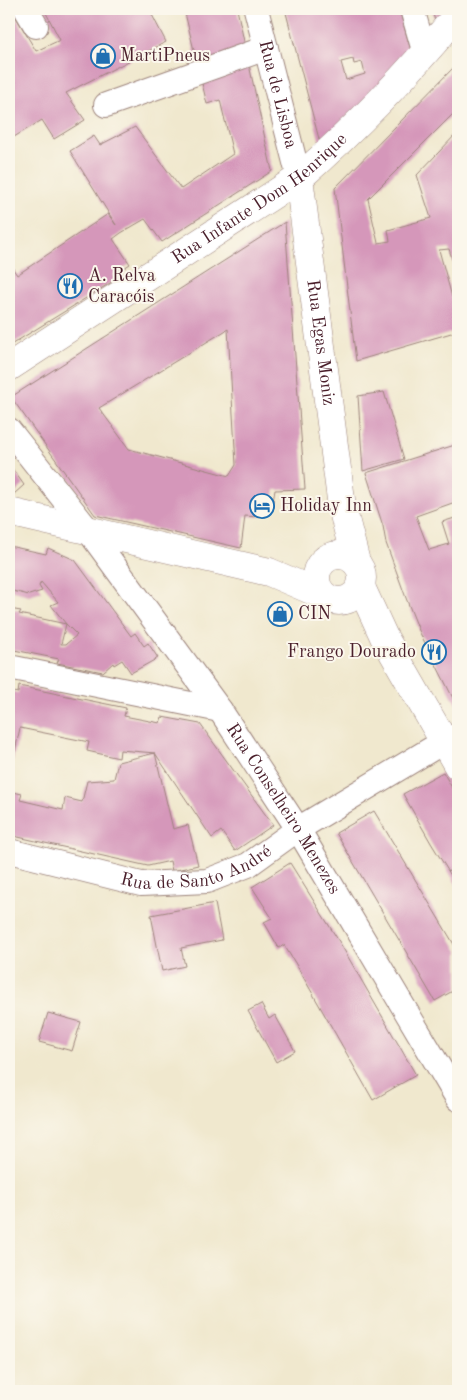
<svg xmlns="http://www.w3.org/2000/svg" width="467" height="1400" font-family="'Old Standard TT',serif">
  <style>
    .building { fill: #d597ba; fill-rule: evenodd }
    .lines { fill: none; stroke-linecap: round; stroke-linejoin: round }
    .minor-casing { stroke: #9d847c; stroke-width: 26 }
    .major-casing { stroke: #9d847c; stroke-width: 29 }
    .minor { stroke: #fff; stroke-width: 24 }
    .major { stroke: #fff; stroke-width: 28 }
    .labels { text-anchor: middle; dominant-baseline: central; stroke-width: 4; stroke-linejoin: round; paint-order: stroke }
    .poi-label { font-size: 18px; fill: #4a1f2b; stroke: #fbf7ec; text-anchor: start }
    .street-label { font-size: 18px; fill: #4a1f2b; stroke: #fbf7ec }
  </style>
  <rect width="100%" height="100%" fill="#fbf7ec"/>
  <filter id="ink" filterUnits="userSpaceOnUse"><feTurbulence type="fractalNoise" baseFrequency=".02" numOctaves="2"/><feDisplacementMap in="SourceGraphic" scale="10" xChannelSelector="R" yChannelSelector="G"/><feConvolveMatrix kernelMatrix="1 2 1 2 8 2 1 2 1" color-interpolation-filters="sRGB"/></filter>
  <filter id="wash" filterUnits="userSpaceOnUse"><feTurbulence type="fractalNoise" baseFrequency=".0096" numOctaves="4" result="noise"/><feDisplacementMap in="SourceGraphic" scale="20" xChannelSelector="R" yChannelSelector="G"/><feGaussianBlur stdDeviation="1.12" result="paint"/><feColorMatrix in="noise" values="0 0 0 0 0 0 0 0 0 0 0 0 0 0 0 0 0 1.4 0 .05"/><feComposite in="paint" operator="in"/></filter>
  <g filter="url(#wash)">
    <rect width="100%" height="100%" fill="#f0e8ce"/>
    <g id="blocks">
      <path class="building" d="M9 9H11L36 51 60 40 44 9H149L166 42 66 93 85 120 54 139 42 120 9 140V67L13 65 9 58Z
        M184 9H237L272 171 162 242 145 219 121 233 113 239 130 264 113 275 115 280 9 346V263L17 275 108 214 116 225 70 151 94 136 100 145 135 127 181 189 233 154 220 100 207 104Z
        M285 9H399L413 58 322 142 319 139ZM353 59 354 64 362 62 365 74 346 80 341 62Z
        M432 9H449L436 26Z
        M458 63V109L368 199 378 243 390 241 388 230 431 218 417 175 458 132V265H454L449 249 439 250 452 297 458 296V331L356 361 335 188Z
        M285 222 305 489 275 490 272 507 258 517 245 516 241 548 95 515 11 397ZM228 329 236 465 229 476 129 449 99 408Z
        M384 392 404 459 363 471 358 396Z
        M458 444V501L416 516 429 550 449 544 442 522 458 517V703L456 704 420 633 406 598 386 543 383 526 366 473Z
        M9 464 24 485 14 494 9 493Z
        M9 546 46 554 48 548 75 560 131 636 135 633 144 646 148 643 158 658 131 673 122 660 114 665 113 663 103 672 57 663 59 659 9 649V609L21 611 19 614 66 624 51 605 58 602 41 582 39 586 42 591 29 595 9 590ZM66 624 77 635 66 644H61Z
        M19 686 126 708 124 716 160 723 162 717 200 724 273 825 235 851 221 831 212 838 155 753 173 829 188 825 198 865 172 871 170 861 148 866 9 835V791L22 794 20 800 63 810 65 798 82 802 87 781 114 779 118 762 155 753 120 750 119 758 87 751 89 742 20 728 13 760 9 759V691L18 693Z
        M443 772 458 798V887L431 843 403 794Z
        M374 811 458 951V988L435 1001 336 833Z
        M290 863 340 943 416 1075 373 1100 297 966 284 945 279 948 264 922 272 918 252 887Z
        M215 903 222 940 181 948 185 966 162 971 151 915Z
        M261 1004 269 1019 275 1015 295 1051 276 1062 248 1011Z
        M48 1013 81 1022 72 1051 39 1042Z"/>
    </g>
  </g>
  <g filter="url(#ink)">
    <use href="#blocks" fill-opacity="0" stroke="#9d847c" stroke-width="1"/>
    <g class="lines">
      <defs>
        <g id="minor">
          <path d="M26 9 36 26"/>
          <path id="s1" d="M256 9 299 178"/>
          <path d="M412 9 425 54"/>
          <path d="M106 105 266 48"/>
          <path id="s2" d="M9 430 88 530 220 710 298 829 458 1099"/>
          <path d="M9 667 220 710"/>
          <path id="s3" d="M9 851 141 884 207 881 248 865 298 829 443 742 458 735"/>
        </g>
        <g id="major">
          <path id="s4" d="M299 178 342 507 356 562"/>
          <path id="s5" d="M9 367 299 178C356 128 410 72 458 14"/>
          <path d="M9 512 269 572 323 595"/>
          <circle cx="339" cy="578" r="23"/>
          <path d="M361 587 384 637 458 766"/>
        </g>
      </defs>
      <use href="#minor" class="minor-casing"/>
      <use href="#major" class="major-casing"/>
      <use href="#minor" class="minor"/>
      <use href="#major" class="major"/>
    </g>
  </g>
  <defs>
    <symbol id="shop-ring" viewBox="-11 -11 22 22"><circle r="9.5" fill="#fbf7ec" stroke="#1f6fb2" stroke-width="1.5"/><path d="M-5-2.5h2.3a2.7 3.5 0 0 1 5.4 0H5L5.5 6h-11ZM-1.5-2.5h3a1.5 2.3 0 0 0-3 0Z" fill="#1f6fb2"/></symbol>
    <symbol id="restaurant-ring" viewBox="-11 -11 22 22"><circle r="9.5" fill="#fbf7ec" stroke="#1f6fb2" stroke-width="1.5"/><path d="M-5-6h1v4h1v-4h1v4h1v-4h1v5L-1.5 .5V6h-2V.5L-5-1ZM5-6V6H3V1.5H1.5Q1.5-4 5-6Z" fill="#1f6fb2"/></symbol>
    <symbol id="hotel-ring" viewBox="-11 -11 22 22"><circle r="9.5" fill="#fbf7ec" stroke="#1f6fb2" stroke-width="1.5"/><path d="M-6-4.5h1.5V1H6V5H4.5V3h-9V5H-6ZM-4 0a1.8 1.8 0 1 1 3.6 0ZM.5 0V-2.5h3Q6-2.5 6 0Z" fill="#1f6fb2"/></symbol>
  </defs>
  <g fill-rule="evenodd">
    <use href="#shop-ring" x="89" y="42" width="28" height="28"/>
    <use href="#restaurant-ring" x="56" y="272" width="28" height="28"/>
    <use href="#hotel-ring" x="248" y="492" width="28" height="28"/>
    <use href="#shop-ring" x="266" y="600" width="28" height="28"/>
    <use href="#restaurant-ring" x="420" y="638" width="28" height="28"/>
  </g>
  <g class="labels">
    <g class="poi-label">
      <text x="120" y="56">MartiPneus</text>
      <text x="88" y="276">A. Relva<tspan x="88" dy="21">Caracóis</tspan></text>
      <text x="280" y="506">Holiday Inn</text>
      <text x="298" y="614">CIN</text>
      <text x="416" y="652" text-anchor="end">Frango Dourado</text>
    </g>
    <g class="street-label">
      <text stroke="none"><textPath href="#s1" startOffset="88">Rua de Lisboa</textPath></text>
      <text stroke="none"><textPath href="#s5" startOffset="302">Rua Infante Dom Henrique</textPath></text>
      <text stroke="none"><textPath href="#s4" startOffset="166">Rua Egas Moniz</textPath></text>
      <text stroke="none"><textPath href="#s2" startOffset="468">Rua Conselheiro Menezes</textPath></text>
      <text stroke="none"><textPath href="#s3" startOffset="194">Rua de Santo André</textPath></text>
    </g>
  </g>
  <rect width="467" height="1400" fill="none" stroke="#fbf7ec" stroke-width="30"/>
</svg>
